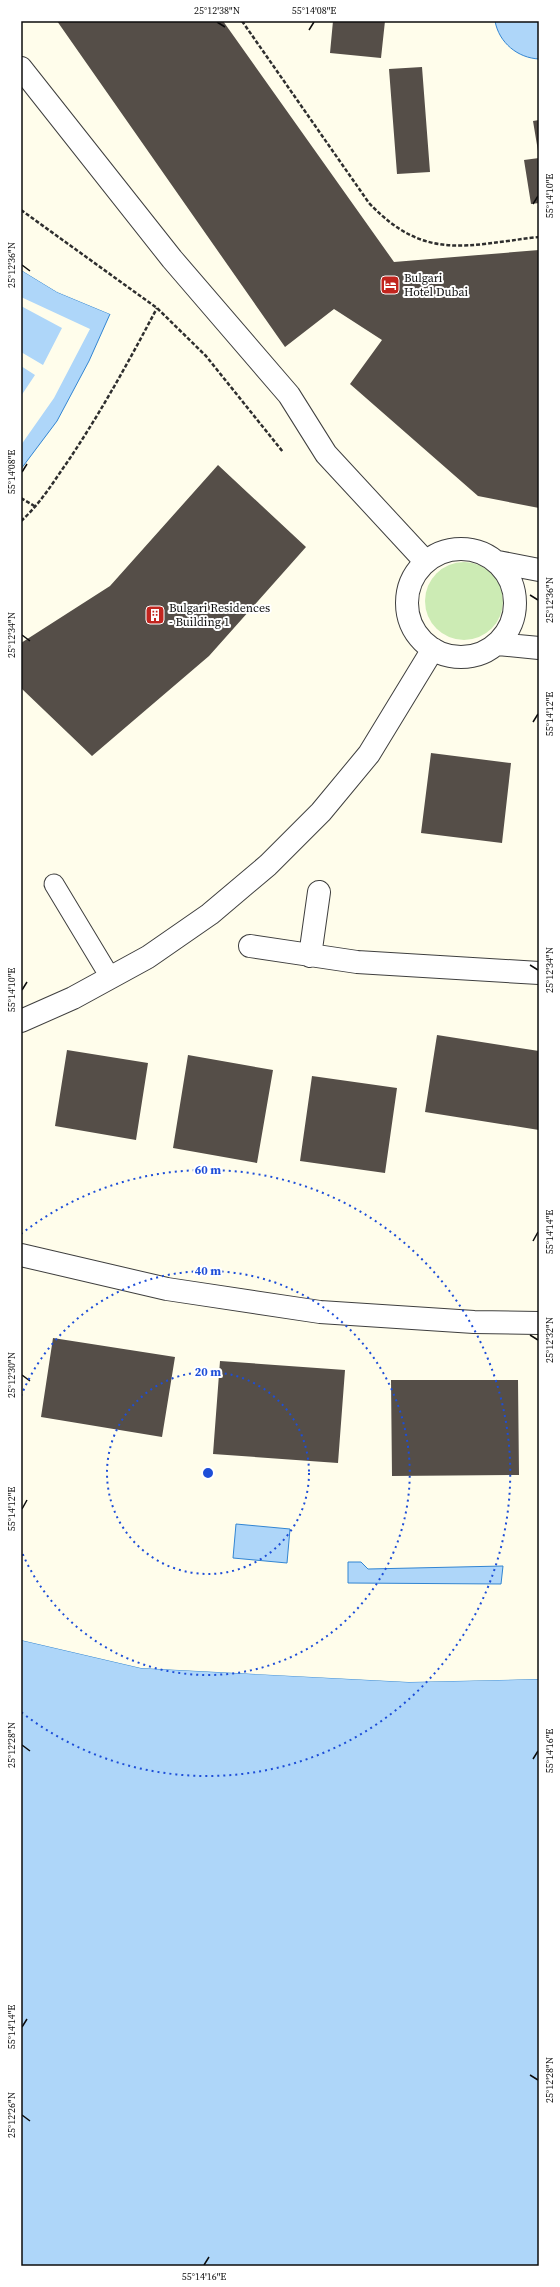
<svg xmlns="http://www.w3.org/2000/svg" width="560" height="2287" font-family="'Source Serif 4',serif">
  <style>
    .green { fill: #ccebb4 }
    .water { fill: #aed6f9; stroke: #3285d2 }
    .pier { fill: #fffdeb }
    .building { fill: #554e48 }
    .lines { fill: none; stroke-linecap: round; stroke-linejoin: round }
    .lane-casing { stroke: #3f3f3f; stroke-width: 21 }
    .street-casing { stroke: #3f3f3f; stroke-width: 24 }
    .path { stroke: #2e2e2e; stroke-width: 2.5; stroke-dasharray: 4 2; stroke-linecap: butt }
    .lane { stroke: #fff; stroke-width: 19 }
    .street { stroke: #fff; stroke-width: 22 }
    .ticks { fill: none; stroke: #0c0c0c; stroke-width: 1.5 }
    .ring { fill: none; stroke: #1d4ed8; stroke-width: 2; stroke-dasharray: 2 4 }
    .labels { text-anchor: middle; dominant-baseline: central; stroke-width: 4; stroke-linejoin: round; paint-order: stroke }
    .poi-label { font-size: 12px; fill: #0c0c0c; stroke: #fff; text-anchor: start }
    .centre { fill: #1d4ed8; stroke: #fff; stroke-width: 2 }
    .ring-label { font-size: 12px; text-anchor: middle; font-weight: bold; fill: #1d4ed8; stroke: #fff; stroke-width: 4; stroke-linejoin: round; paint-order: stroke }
    .neatline { fill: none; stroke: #0c0c0c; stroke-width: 1.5 }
    .ticks-label { font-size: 10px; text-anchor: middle; fill: #0c0c0c }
  </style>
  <rect width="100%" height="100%" fill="#fffdeb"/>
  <path class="green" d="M425 601a39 39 0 1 1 78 0a39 39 0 1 1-78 0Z"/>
  <path class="water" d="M495 21H539V59C518 58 499 43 495 21Z
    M21 270 57 292 110 314 89 361 57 421 21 469Z
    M236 1524 290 1529 287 1563 233 1558Z
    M348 1562H361L368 1569 503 1566 501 1584 348 1583Z
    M21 1640 141 1668 409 1682 539 1679V2266H21Z"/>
  <path class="pier" d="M21 268 57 291 111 313 110 314 57 292 21 270Z
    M21 297 90 329 54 398 21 445V396L35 375 21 366V352L43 365 62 328 21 306Z
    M21 1638 141 1666 409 1680 539 1677V1679L409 1682 141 1668 21 1640Z"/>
  <path class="building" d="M57 21H223L394 262 539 250V508L478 496 350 384 382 340 334 309 285 347Z
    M333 21H385L381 58 330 53Z
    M422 67 430 172 397 174 389 69Z
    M539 120V151H538L533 121Z
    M539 158V203L531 204 524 160Z
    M218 465 306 547 209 656 92 756 21 688V643L110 586Z
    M431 753 511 763 502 843 421 833Z
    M437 1035 539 1051V1130L425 1112Z
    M67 1050 148 1063 136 1140 55 1126Z
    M188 1055 273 1070 257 1163 173 1148Z
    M312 1076 397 1088 385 1173 300 1161Z
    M53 1338 175 1357 162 1437 41 1417Z
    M220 1361 345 1370 338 1463 213 1454Z
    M391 1380H518L519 1475 392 1476Z"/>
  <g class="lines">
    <defs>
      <path id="lane" d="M54 884 110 977"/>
      <path id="street" d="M21 68 172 259 289 395 326 454 425 561
        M407 603a54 54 0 1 1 108 0a54 54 0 1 1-108 0Z
        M498 562 539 570
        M498 644 539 648
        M250 946 357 962 539 973
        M310 956 319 892
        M21 1021 73 998 148 957 210 914 268 865 321 812 369 754 433 649
        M21 1255 167 1289 320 1312 474 1322 539 1323"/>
    </defs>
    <use href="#lane" class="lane-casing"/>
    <use href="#street" class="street-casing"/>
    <path class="path" d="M242 21 369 203C425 262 466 245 539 237
      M21 210 157 308 206 356 283 452
      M21 498 36 507
      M21 521C40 504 52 484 66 464 100 414 129 361 157 308"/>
    <use href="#lane" class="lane"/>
    <use href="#street" class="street"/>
  </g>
  <path class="ticks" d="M217 22 225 27M309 30 314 22M533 204 538 196M22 265 30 271M22 472 27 464M530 595 538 600M22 635 30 641M533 722 538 714M530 965 538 970M22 990 27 982M533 1241 538 1232M530 1335 538 1340M22 1375 30 1381M22 1509 27 1500M22 1745 30 1751M533 1759 538 1751M22 2027 27 2019M530 2075 538 2080M22 2115 30 2121M204 2265 209 2257"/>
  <g class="ring">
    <circle cx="208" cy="1473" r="101"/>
    <path d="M21 1396A202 202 0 1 1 21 1550"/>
    <path d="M21 1234A303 303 0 1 1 21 1712"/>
  </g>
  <defs>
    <symbol id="hotel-square" viewBox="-11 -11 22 22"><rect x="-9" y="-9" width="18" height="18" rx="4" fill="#c1251f" stroke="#fff"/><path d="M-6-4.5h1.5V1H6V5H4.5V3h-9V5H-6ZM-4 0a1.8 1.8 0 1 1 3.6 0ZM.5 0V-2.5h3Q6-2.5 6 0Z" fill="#fff"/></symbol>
    <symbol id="building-square" viewBox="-11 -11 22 22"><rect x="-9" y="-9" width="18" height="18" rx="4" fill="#c1251f" stroke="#fff"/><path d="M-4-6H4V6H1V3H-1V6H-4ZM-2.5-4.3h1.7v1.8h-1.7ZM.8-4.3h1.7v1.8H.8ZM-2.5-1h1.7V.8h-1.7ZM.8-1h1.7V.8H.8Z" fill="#fff"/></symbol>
  </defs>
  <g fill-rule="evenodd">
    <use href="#hotel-square" x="379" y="274" width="22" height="22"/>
    <use href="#building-square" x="144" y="604" width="22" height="22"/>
  </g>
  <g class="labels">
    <g class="poi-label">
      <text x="404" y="278">Bulgari<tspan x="404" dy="14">Hotel Dubai</tspan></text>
      <text x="169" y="608">Bulgari Residences<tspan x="169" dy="14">- Building 1</tspan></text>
    </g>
  </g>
  <circle cx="208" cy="1473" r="6" class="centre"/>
  <g class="ring-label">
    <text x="208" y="1174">60 m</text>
    <text x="208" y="1275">40 m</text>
    <text x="208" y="1376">20 m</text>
  </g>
  <rect width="560" height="2287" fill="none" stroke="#ffffff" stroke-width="44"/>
  <rect x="22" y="22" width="516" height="2243" class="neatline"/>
  <g class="ticks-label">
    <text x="217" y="14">25°12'38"N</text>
    <text x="314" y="14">55°14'08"E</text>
    <text transform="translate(549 196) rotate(-90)" y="4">55°14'10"E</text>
    <text transform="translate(11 265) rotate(-90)" y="4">25°12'36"N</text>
    <text transform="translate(11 472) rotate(-90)" y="4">55°14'08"E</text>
    <text transform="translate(549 600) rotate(-90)" y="4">25°12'36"N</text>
    <text transform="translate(11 635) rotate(-90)" y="4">25°12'34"N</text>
    <text transform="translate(549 714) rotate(-90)" y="4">55°14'12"E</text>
    <text transform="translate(549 970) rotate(-90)" y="4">25°12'34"N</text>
    <text transform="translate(11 990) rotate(-90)" y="4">55°14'10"E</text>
    <text transform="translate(549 1232) rotate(-90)" y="4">55°14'14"E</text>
    <text transform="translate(549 1340) rotate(-90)" y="4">25°12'32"N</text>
    <text transform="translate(11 1375) rotate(-90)" y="4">25°12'30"N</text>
    <text transform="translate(11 1509) rotate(-90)" y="4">55°14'12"E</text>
    <text transform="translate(11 1745) rotate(-90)" y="4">25°12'28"N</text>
    <text transform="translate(549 1751) rotate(-90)" y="4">55°14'16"E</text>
    <text transform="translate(11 2027) rotate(-90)" y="4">55°14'14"E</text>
    <text transform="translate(549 2080) rotate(-90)" y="4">25°12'28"N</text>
    <text transform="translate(11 2115) rotate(-90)" y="4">25°12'26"N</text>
    <text x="204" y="2280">55°14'16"E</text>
  </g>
</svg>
